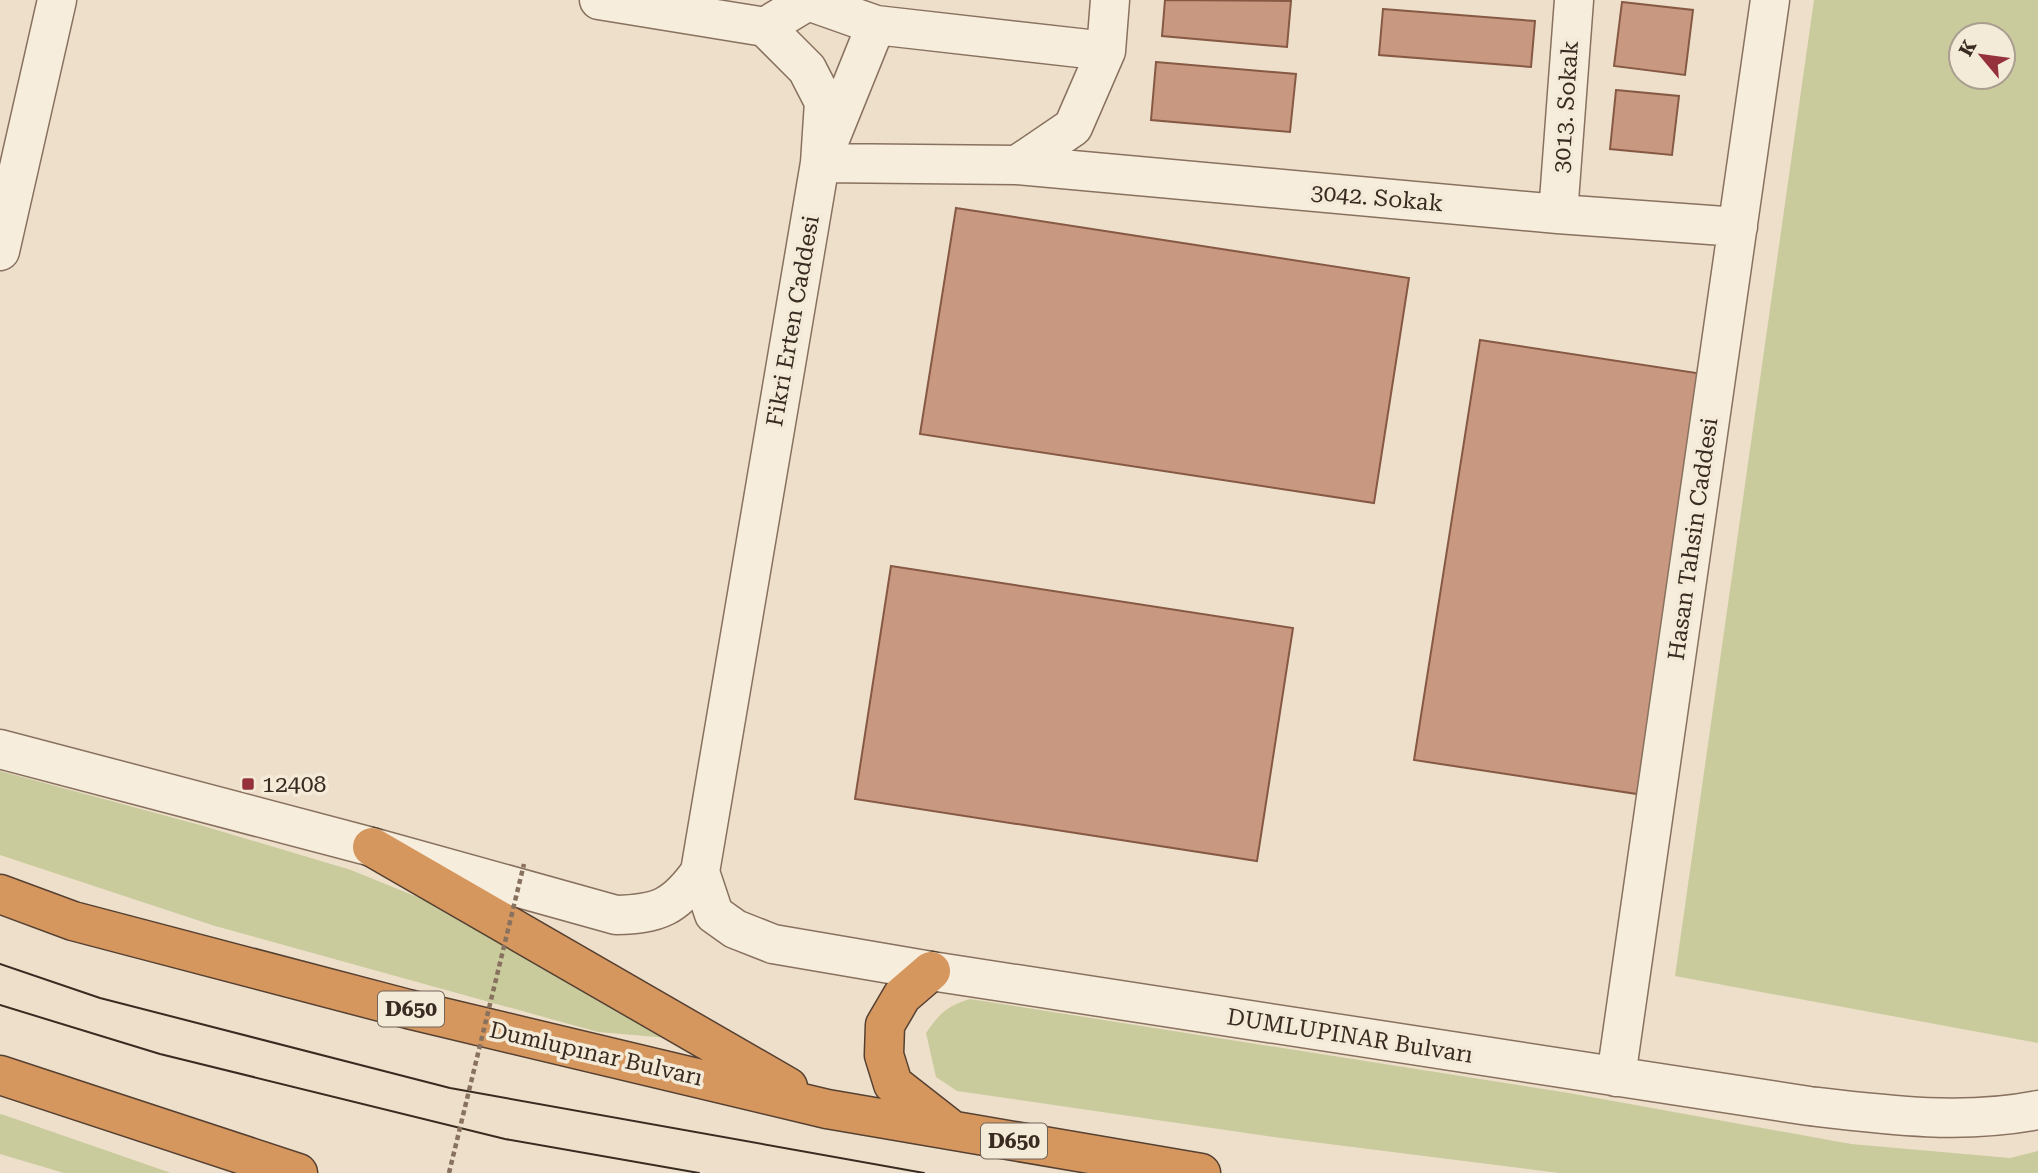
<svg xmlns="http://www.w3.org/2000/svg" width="2038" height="1173" font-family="'Roboto Serif',serif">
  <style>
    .green { fill: #c9cb9d; fill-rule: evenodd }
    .building { fill: #c99881; stroke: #865945; stroke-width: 2 }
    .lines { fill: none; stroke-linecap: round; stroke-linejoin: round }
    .minor-casing { stroke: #88715e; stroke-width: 41 }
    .highway-casing { stroke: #564032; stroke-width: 41 }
    .minor { stroke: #f7eddc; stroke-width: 38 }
    .highway { stroke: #d6975f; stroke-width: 38 }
    .tram { stroke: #392b21; stroke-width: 2 }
    .path-bridge { stroke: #88715e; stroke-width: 4.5; stroke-dasharray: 5 3.5; stroke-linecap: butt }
    .poi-dot { fill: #94313b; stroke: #f4ead8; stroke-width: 2.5 }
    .labels { text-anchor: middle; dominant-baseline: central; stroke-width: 7; stroke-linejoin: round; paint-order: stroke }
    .shield { fill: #f4ead8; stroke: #716458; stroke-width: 2 }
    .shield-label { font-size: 21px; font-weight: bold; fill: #392b21 }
    .street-label { font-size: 23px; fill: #392b21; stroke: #f4ead8 }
    .poi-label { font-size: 23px; fill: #392b21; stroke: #f4ead8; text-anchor: start }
  </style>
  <rect width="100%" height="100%" fill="#eddfc9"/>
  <path class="green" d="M1814 0H2038V1043L1675 976ZM1961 35H2003V77H1961Z
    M0 771 200 825 351 870 486 925 680 1039 598 1032 215 926 0 855Z
    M970 999 1569 1093 1851 1144 2010 1158 2038 1151V1173H1559L1281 1138 957 1091 936 1077 926 1033C940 1013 947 1006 970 999Z
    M0 1114 4 1115 171 1173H64L0 1154Z"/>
  <path class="building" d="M1165 0 1291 1 1287 47 1162 36Z
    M1622 2 1693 10 1685 75 1614 66Z
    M1383 9 1535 21 1531 67 1379 55Z
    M1156 62 1296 74 1290 132 1151 120Z
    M1616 90 1679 96 1672 155 1610 149Z
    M956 208 1409 278 1374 503 920 434Z
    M1480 340 1703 374 1637 794 1414 760Z
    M891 566 1293 628 1257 861 855 799Z"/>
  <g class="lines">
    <defs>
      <path id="minor" d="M599 0 765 27 808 1 876 25 1106 51
        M830 139 876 25
        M820 163 1017 165 1073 127 1106 51 1110 0
        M1017 165 1558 214 1738 227
        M1558 214 1574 0
        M0 251 57 0
        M0 749 372 847 616 915C659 914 675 907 700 872L820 163 824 102 807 69 765 27
        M700 872 714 914 735 929 773 944 931 971 1809 1106C1885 1115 1962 1125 2038 1110
        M1616 1077 1770 0"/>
      <path id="highway" d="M372 847 788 1087
        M0 894 73 921 408 1009 827 1109 1201 1173
        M931 971 902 996 885 1025 884 1055 893 1084 948 1127
        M0 1075 298 1173"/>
    </defs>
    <use href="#minor" class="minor-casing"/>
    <use href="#highway" class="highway-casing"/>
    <use href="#minor" class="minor"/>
    <use href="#highway" class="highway"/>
    <path class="tram" d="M0 964 100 998 450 1088 924 1173
      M0 1005 160 1054 505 1139 699 1173"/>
    <path class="path-bridge" d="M449 1173 524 864"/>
  </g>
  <rect class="poi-dot" x="241" y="777" width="14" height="14" rx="3.5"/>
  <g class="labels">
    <g class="shield">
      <rect x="378" y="991.5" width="66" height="35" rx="5"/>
      <rect x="981" y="1123.5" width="66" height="35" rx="5"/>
    </g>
    <g class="shield-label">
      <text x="411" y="1009">D650</text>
      <text x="1014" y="1141">D650</text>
    </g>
    <g class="street-label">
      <text transform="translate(1566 107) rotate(-86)">3013. Sokak</text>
      <text transform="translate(1377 198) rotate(5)">3042. Sokak</text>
      <text transform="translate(793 321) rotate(-80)">Fikri Erten Caddesi</text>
      <text transform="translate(1693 539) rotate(-82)">Hasan Tahsin Caddesi</text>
      <text transform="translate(1350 1036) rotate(9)">DUMLUPINAR Bulvarı</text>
      <text transform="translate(596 1054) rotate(13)">Dumlupınar Bulvarı</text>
    </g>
    <g class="poi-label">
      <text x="262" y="784">12408</text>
    </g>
  </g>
  <g transform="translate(1982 56) rotate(299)"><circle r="33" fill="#f4ead8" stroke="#a99e8f" stroke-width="2"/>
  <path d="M0-5L12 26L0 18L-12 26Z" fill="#94313b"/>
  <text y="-10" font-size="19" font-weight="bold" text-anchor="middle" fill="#392b21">K</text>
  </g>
</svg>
